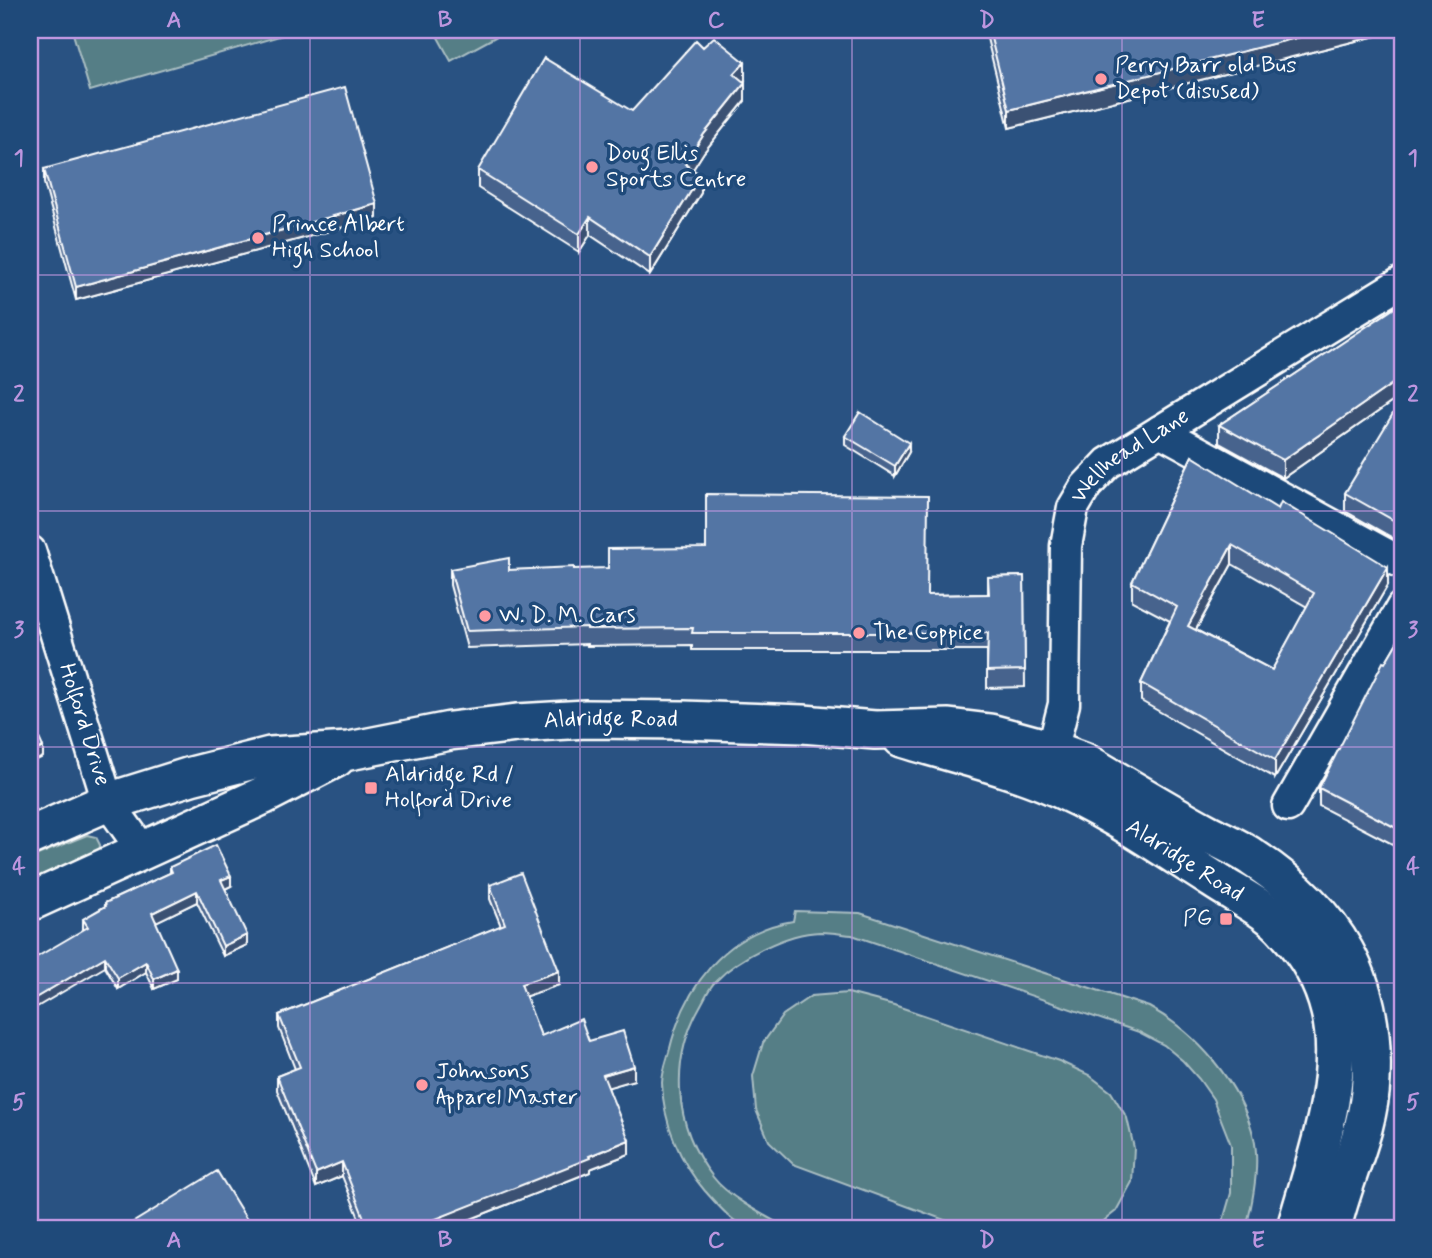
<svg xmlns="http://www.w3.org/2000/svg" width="1432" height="1258" font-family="Mynerve,sans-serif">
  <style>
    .green { fill: #557e86; stroke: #aabec2; stroke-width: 2 }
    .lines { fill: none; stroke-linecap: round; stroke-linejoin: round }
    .minor-casing { stroke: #fff; stroke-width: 35 }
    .major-casing { stroke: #fff; stroke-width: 42 }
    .minor { stroke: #1f4a7a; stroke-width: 30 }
    .major { stroke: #1f4a7a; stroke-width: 37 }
    .wall { fill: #47648d; stroke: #fff; stroke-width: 2; fill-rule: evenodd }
    .shaded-wall { fill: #3a5173; stroke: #fff; stroke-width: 2 }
    .building { fill: #5374a4; stroke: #fff; stroke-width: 2; fill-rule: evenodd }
    .grid { fill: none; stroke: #bd96df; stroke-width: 2; stroke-opacity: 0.55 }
    .poi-dot { fill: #ff9aa2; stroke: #1f4a7a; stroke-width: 2.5 }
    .labels { text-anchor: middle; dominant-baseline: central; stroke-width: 7; stroke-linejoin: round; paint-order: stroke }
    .poi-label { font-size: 23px; fill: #fff; stroke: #1f4a7a; text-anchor: start }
    .street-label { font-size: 23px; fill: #fff; stroke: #1f4a7a }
    .neatline { fill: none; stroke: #bd96df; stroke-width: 2.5 }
    .grid-label { font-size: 23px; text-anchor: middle; font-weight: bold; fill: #bd96df }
  </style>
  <rect width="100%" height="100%" fill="#295282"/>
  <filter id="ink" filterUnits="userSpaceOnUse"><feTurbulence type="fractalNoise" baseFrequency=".0143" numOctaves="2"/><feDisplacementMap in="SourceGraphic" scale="14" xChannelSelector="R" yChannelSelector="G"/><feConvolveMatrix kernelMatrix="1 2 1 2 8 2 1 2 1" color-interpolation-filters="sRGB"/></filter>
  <g filter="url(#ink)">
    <path class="green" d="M72 30H300L90 91Z
      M434 30H508L451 61Z
      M87 835 96 837 100 845 99 854 30 887V858Z
      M795 911 860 913 1149 1007C1197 1033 1241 1084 1254 1138 1260 1165 1253 1201 1246 1228H1221L1231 1193V1145L1213 1099 1199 1079 1183 1061 1164 1045 1139 1032 852 935C842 934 830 932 820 932 787 933 739 957 716 981 710 986 706 996 702 1003 669 1059 673 1126 713 1177 728 1197 765 1216 787 1228 776 1228 761 1231 749 1228 734 1225 715 1202 705 1191 680 1162 663 1123 662 1083 662 1074 666 1062 669 1052 684 988 724 932 793 921Z
      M848 993 894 1005 1059 1061 1089 1075 1111 1092 1127 1118 1134 1148 1132 1182 1116 1211 1095 1228H966L793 1164 769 1141 756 1110 753 1076 763 1043 783 1015 811 996Z"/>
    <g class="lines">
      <defs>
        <g id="minor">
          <path d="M1160 431 1402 563"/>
          <path id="s1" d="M30 551 108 802 143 851"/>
          <path id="s2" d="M1047 771 1064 704 1066 546 1073 508 1086 486 1108 463 1402 282"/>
          <path d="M1288 806 1402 607"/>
        </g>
        <g id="major">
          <path id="s3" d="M902 738C949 753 999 763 1044 782 1105 807 1159 845 1214 880 1238 896 1269 910 1287 932 1307 954 1323 982 1330 1011 1347 1078 1314 1163 1296 1228"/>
          <path id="s4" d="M30 836 108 802 191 776 270 756 349 751 450 731 517 723 586 719 683 720 803 724 875 730 949 728 990 733 1053 750 1083 761C1124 785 1165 810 1207 833 1222 841 1239 848 1253 858 1336 913 1376 979 1371 1080 1369 1132 1343 1178 1332 1228"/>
          <path d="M30 902 262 796 336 758"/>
        </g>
      </defs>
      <use href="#minor" class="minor-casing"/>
      <use href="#major" class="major-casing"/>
      <use href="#minor" class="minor"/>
      <use href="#major" class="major"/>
    </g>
    <path class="wall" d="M985 30H1400L1009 128Z
      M703 47 745 80 743 82 745 101 704 152 693 169 701 193 650 275 590 235 579 252 478 188V170L632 111Z
      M44 169 377 218 76 300 44 183Z
      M1402 303V395L1283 478 1219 443V425Z
      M1402 407V543L1345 511V493Z
      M845 436 909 452 895 476 845 445Z
      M1192 456 1388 585 1275 778 1141 701V683L1170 621 1132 601V582ZM1232 564 1307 607 1272 670 1196 630Z
      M450 569 509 570 574 569 927 595 988 594V577L1024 576 1025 687 987 688V650H692V645L587 646V644L467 648 450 585Z
      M1402 634V849L1319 806V788L1385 663Z
      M170 867 231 886 225 889 247 945 223 956 197 902 155 922 177 979 154 989 146 972 118 989 83 930V919L105 906V903L170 873Z
      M490 885 559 985 525 996 541 1036 589 1041 634 1080 608 1087 629 1154 590 1169V1172L448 1228H363L342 1176 316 1187 277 1090V1076L295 1069 279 1028V1015L501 926 490 899Z"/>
    <path class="shaded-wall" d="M1328 30H1400L1009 128V110Z
      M745 62V80L734 92V74Z
      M745 83V101L704 152 685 182V164L704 134Z
      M701 175V193L650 275V257Z
      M377 204V218L76 300V287Z
      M590 217V235L579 252V234Z
      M1402 377V395L1283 478V460Z
      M909 443V452L895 476V466Z
      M1232 545V564L1188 644V626Z
      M1388 567V585L1275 778V760Z
      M43 747V757L30 763V754Z
      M231 876V886L221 891V880Z
      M197 891V902L152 924V913Z
      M247 935V945L223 956V946Z
      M105 957V967L30 1011V1001Z
      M146 962V972L118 989V978Z
      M177 969V979L154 989V979Z
      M559 971V985L521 998V984Z
      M634 1066V1080L603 1089V1075Z
      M629 1140V1154L590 1169V1172L448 1228H413Z
      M342 1162V1176L316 1187V1173Z"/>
    <path class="building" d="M989 30H1328L1009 110Z
      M714 37 745 62 734 74 745 83 704 134 685 164 701 175 650 257 590 217 579 234 478 170 544 58 632 111 696 40 703 47Z
      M345 87 377 204 76 287 44 169Z
      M1402 303V377L1283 460 1219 425Z
      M1397 407H1402V525L1345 493Z
      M860 412 909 443 895 466 845 436Z
      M1192 456 1278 509 1281 502 1388 567 1275 760 1141 683 1177 607 1132 582ZM1232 545 1314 593 1272 670 1188 626Z
      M706 494 928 496 927 595 989 594 988 577 1024 576 1025 670 987 671 988 633H692L693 628 587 629V627L467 631 450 569 509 558V570L574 567V569L608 568V549L706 548Z
      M1402 634V831L1319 788 1383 662 1385 663Z
      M32 722 43 747 30 754V723Z
      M216 845 231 876 221 880 247 935 223 946 197 891 152 913 177 969 154 979 146 962 118 978 105 957 30 1001V961L88 927 83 919 106 906 105 903 172 872 170 867Z
      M521 873 559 971 521 984 541 1036 581 1019 589 1041 623 1031 634 1066 603 1075 629 1140 589 1156 590 1158 413 1228H368L342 1162 316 1173 277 1076 300 1067 279 1015 505 924 490 885Z
      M217 1171 252 1228H124Z"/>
  </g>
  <path class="grid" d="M310 30V1228M580 30V1228M852 30V1228M1122 30V1228M30 275H1402M30 511H1402M30 747H1402M30 983H1402"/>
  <g class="poi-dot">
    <circle cx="1101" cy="79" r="7"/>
    <circle cx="592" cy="167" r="7"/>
    <circle cx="258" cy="238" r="7"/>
    <circle cx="485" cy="616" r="7"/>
    <circle cx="859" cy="633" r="7"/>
    <rect x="364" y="781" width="14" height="14" rx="3.5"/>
    <rect x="1219" y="912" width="14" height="14" rx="3.5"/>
    <circle cx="422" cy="1085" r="7"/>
  </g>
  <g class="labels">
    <g class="poi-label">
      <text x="1115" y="66">Perry Barr old Bus<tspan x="1115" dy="26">Depot (disused)</tspan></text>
      <text x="606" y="154">Doug Ellis<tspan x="606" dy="26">Sports Centre</tspan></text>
      <text x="272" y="225">Prince Albert<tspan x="272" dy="26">High School</tspan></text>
      <text x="499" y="616">W. D. M. Cars</text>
      <text x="873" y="633">The Coppice</text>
      <text x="385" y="775">Aldridge Rd /<tspan x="385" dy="26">Holford Drive</tspan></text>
      <text x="1212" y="919" text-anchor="end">PG</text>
      <text x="436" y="1072">Johnsons<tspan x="436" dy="26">Apparel Master</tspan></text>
    </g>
    <g class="street-label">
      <text stroke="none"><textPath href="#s2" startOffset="345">Wellhead Lane</textPath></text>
      <text stroke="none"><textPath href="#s4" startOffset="597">Aldridge Road</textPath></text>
      <text stroke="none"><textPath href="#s1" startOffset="182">Holford Drive</textPath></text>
      <text stroke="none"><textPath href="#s3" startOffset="310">Aldridge Road</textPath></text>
    </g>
  </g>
  <rect width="1432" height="1258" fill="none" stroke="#1f4a7a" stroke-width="77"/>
  <rect x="38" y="38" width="1356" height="1182" class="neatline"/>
  <g class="grid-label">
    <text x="174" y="27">A</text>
    <text x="445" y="27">B</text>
    <text x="716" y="27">C</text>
    <text x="987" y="27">D</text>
    <text x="1258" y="27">E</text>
    <text x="19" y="165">1</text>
    <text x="1413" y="165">1</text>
    <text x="19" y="401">2</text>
    <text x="1413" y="401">2</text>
    <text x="19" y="637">3</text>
    <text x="1413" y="637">3</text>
    <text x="19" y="873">4</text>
    <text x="1413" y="873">4</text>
    <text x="19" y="1109">5</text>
    <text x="1413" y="1109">5</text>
    <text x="174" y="1247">A</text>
    <text x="445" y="1247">B</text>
    <text x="716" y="1247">C</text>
    <text x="987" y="1247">D</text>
    <text x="1258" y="1247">E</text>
  </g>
</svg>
